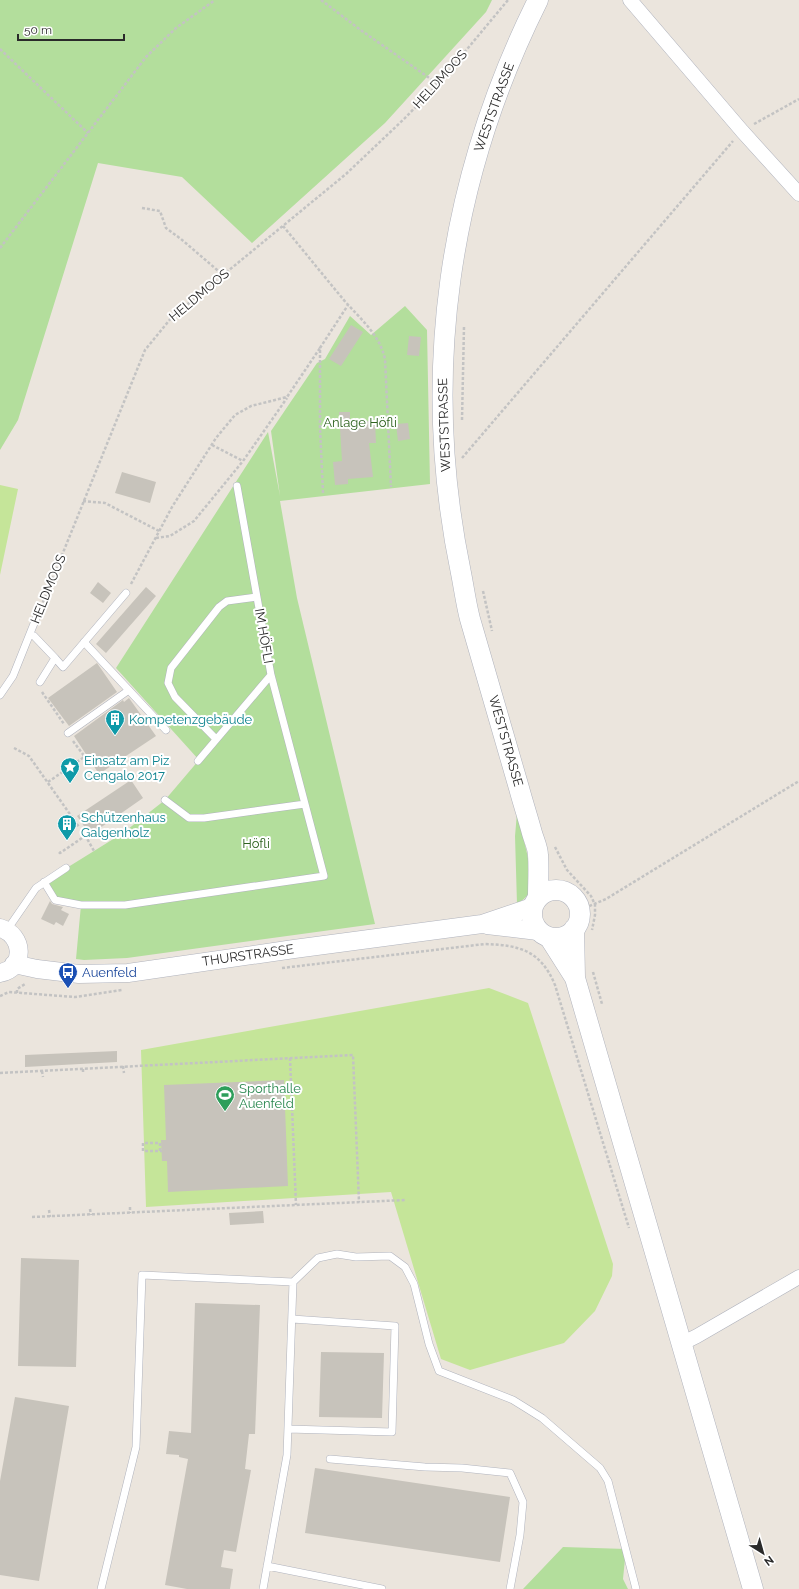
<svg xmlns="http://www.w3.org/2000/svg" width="799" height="1589" font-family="Raleway,sans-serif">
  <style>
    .green { fill: #b3de9c }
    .pitch { fill: #c5e599 }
    .building { fill: #c7c3bb }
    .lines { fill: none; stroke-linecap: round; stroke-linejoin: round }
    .service-casing { stroke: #b0b3bd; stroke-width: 8 }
    .minor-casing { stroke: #b0b3bd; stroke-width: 15 }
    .tertiary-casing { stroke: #b0b3bd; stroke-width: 19 }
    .secondary-casing { stroke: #b0b3bd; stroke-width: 21 }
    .path { stroke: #c3c3c3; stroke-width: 2.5; stroke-dasharray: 3 2; stroke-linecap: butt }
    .service { stroke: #fff; stroke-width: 7 }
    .minor { stroke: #fff; stroke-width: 14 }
    .tertiary { stroke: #fff; stroke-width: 18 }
    .secondary { stroke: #fff; stroke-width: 20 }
    .labels { text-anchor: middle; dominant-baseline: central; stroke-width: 4; stroke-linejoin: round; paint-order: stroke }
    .street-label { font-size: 13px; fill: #2a2a2a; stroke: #fff }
    .park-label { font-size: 13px; fill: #2d621e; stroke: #fff }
    .culture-label { font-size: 13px; fill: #0d838f; stroke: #fff; text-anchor: start }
    .transit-label { font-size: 13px; fill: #164399; stroke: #fff; text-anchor: start }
    .leisure-label { font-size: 13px; fill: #27864d; stroke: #fff; text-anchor: start }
  </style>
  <rect width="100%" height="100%" fill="#ebe5dd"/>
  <path class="green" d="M0 0H492L486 12 385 123 252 243 182 177 98 163 18 420 0 450Z
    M405 306 427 330 430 484 280 501 297 598 375 924 127 958 84 960 76 959 81 905 55 900 44 882 123 833 165 800 199 760 116 668 268 432 280 496 271 431 317 363 325 359 350 316 371 335Z
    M517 813C521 831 535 873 529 891 528 897 521 901 517 904L515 836Z
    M563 1547 626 1549 623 1579 628 1589H523Z"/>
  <path class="pitch" d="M0 485 18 489 0 575Z
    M489 988 528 1003 613 1264 612 1276 595 1311 564 1343 470 1370 441 1359 391 1192 146 1207 141 1050Z"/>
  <path class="building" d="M351 325 363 332 341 366 329 359Z
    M409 336 421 337 419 356 407 355Z
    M339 412H350V421H375L376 443H369L373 477 348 479V484L335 485 333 462 342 461Z
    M408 423 410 439 398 441 396 424Z
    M122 472 156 482 150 503 115 493Z
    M98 582 111 593 103 603 90 593Z
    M146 587 156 596 106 653 96 644Z
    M97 663 117 692 69 726 48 698Z
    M129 698 156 736 99 774 74 736 123 700 124 702Z
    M131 780 143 798 90 835 77 816Z
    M50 901 52 904 63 907 61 910 69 914 63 926 56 922 54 925 41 919Z
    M117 1051V1062L25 1067V1055Z
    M284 1080 288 1186 168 1192 167 1161H162L161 1140H166L164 1085Z
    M263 1211 264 1223 230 1225 229 1213Z
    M21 1258 79 1260 76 1367 18 1366Z
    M195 1303 260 1305 255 1434H249L245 1469 251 1470 236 1552 224 1550 221 1567 233 1569 230 1589H187L165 1585 188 1459 179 1457V1455L166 1454 169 1431 191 1433Z
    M321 1352 384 1353 382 1418 319 1417Z
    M15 1397 69 1406 39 1581 0 1575V1481Z
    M315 1468 510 1497 500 1562 305 1533Z"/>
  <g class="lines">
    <defs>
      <path id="service" d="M30 635 34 636 55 658 40 682
        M84 642 166 730
        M55 658 63 667 126 593
        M0 695 13 676 37 616
        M68 733 129 690
        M216 739 175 697 168 683 171 668 219 607 227 601 257 597
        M198 761 271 675 237 486
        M165 800 189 818H204L305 804
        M44 882 55 900 81 905H125L324 876 271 675
        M7 930 36 888 66 868
        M293 1282 318 1258 337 1254 356 1257 390 1256 405 1267 414 1284 429 1344 439 1371 513 1400 542 1418 600 1468 608 1481 636 1589
        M288 1429 392 1432 395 1326 292 1319
        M330 1459 425 1467 462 1468 510 1473 523 1502 520 1535 510 1589
        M267 1566 382 1589
        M101 1589 136 1447 142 1275 293 1282 287 1455 263 1589"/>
      <path id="minor" d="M630 0 742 131 799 194
        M681 1344 697 1336 799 1277"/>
      <path id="tertiary" d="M487 925 538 931
        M0 928C24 935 26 968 0 973
        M14 964 37 969 79 974 128 973 294 949 482 924 532 907"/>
      <path id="secondary" d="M538 0C448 180 420 376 461 573 464 588 466 604 470 619 486 675 503 732 519 788 523 803 528 818 532 833 534 840 538 848 538 855 539 869 538 883 538 897
        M532 914a24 24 0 1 1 48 0a24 24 0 1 1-48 0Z
        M574 929 575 978 753 1589
        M549 937 575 978"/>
    </defs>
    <use href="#service" class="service-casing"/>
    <use href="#minor" class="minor-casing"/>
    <use href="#tertiary" class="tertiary-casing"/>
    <use href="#secondary" class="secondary-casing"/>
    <path class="path" d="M321 0 362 31 438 84
      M0 49 88 133
      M754 124 799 99
      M142 208 160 211 166 228 181 239 223 275
      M283 226C303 250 323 275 343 299 360 319 379 333 385 359L391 487
      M0 248 146 57 176 28 215 0
      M462 420 464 327
      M212 445 243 461 287 398
      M462 458 733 141
      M323 493 320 428V348L348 305
      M83 501 105 503 159 531
      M156 538 170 536 194 521 243 461
      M131 584 172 507 216 438 235 415 251 406 287 397 320 348
      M483 591 492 631
      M41 607 145 350 172 317 346 174 404 119 438 84 508 0
      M42 692 64 724
      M73 741 85 757
      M14 748 29 756 79 827
      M48 782 87 755
      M85 835 94 851
      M555 847 567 870 591 896 595 905V915L592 930
      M59 852 60 853 85 836
      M580 910 606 899 799 781
      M282 968 485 944C520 945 541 951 555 985L629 1228
      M593 972 602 1004
      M17 993V989L25 984
      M0 996 9 992 75 997 122 990
      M290 1058 296 1205
      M123 1066 124 1073
      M83 1069V1074
      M42 1071 43 1077
      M0 1073 353 1055 359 1202
      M143 1151V1143H160V1151
      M145 1151H162
      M130 1207V1213
      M90 1209 91 1215
      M49 1210 50 1217
      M32 1217 405 1200"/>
    <use href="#service" class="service"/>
    <use href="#minor" class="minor"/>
    <use href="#tertiary" class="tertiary"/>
    <use href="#secondary" class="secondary"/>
  </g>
  <defs>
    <symbol id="building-pin" viewBox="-11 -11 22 30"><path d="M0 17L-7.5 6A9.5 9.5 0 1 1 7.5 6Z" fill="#0f9aa8" stroke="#fff"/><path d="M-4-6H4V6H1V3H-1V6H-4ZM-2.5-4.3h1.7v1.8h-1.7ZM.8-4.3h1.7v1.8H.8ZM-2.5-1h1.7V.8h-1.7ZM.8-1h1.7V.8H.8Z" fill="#fff"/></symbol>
    <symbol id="sight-pin" viewBox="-11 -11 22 30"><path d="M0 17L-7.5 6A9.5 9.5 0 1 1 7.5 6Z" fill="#0f9aa8" stroke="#fff"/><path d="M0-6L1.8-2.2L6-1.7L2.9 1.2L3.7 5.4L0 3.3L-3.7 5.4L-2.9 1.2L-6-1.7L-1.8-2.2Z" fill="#fff"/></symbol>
    <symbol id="bus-pin" viewBox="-11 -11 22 30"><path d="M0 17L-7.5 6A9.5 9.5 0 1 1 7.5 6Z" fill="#1a4fb4" stroke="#fff"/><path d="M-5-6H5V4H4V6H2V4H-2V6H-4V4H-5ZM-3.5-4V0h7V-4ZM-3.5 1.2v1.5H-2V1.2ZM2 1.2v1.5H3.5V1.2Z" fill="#fff"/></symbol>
    <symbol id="stadium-pin" viewBox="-11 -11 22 30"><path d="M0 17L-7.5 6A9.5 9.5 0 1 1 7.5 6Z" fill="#2e9e5b" stroke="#fff"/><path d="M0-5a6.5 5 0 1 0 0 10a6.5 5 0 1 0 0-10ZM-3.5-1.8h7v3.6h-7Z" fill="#fff"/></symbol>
  </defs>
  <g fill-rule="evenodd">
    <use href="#building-pin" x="104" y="708" width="22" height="30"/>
    <use href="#sight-pin" x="59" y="756" width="22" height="30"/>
    <use href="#building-pin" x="56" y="813" width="22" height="30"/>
    <use href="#bus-pin" x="57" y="961" width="22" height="30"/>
    <use href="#stadium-pin" x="214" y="1084" width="22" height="30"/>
  </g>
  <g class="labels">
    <g class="street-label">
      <text transform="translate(440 79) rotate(-48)">HELDMOOS</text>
      <text transform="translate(494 107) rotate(-70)">WESTSTRASSE</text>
      <text transform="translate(199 295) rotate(-40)">HELDMOOS</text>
      <text transform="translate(444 425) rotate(-92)">WESTSTRASSE</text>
      <text transform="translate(48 589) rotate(-68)">HELDMOOS</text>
      <text transform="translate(264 636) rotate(80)">IM HÖFLI</text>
      <text transform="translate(506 741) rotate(74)">WESTSTRASSE</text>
      <text transform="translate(248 955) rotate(-8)">THURSTRASSE</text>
    </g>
    <g class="park-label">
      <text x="360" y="422">Anlage Höfli</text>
      <text x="256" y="843">Höfli</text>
    </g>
    <g class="culture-label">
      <text x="129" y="719">Kompetenzgebäude</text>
      <text x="84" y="760">Einsatz am Piz<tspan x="84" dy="15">Cengalo 2017</tspan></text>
      <text x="81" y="817">Schützenhaus<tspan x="81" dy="15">Galgenholz</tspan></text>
    </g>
    <g class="transit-label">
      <text x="82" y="972">Auenfeld</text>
    </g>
    <g class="leisure-label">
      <text x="239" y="1088">Sporthalle<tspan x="239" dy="15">Auenfeld</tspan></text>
    </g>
  </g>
  <g transform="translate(763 1553) rotate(143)" stroke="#ffffff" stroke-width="3" paint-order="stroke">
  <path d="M0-3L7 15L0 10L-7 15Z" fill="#2a2a2a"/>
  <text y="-6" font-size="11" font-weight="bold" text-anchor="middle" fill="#2a2a2a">N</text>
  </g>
  <path d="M18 34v6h106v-6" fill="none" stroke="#2a2a2a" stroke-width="2"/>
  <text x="24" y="34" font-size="12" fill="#2a2a2a" stroke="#ffffff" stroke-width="3" paint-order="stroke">50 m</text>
</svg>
